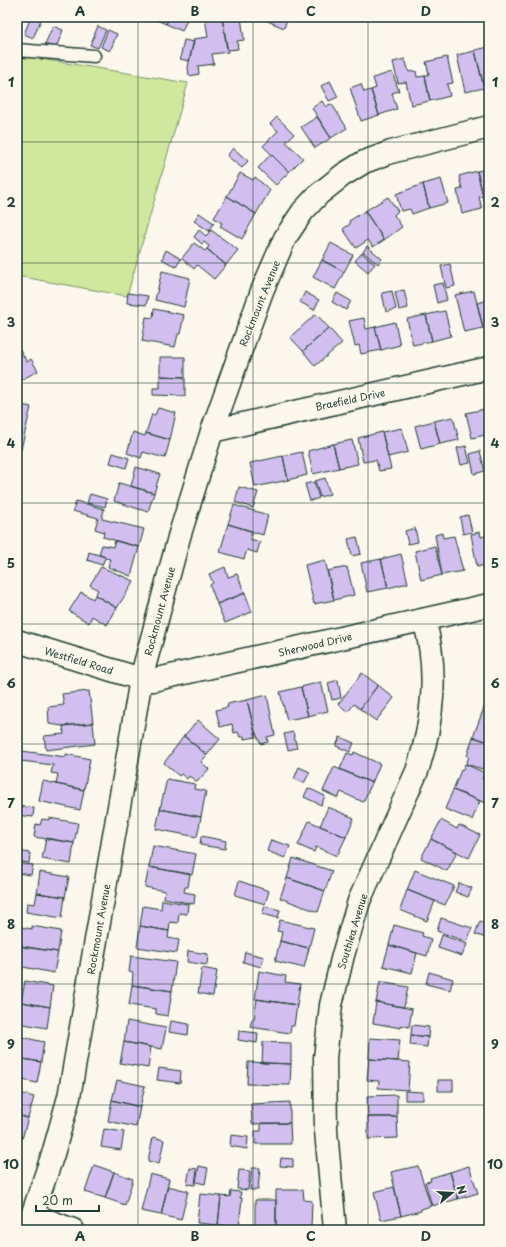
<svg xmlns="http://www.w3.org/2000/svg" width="506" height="1247" font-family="'Playpen Sans',sans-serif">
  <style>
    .green { fill: #d0e89d; stroke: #789268 }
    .building { fill: #d2bfef; stroke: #1f3d34 }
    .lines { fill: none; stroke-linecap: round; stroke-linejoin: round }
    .service-casing { stroke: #1f3d34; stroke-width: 15 }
    .minor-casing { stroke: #1f3d34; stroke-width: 25 }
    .service { stroke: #fbf7ec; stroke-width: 12 }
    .minor { stroke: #fbf7ec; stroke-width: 22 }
    .grid { fill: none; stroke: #1f3d34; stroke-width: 1; stroke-opacity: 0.55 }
    .labels { text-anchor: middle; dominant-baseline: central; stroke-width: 3; stroke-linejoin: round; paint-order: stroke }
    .street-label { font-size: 10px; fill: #1f3d34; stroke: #fbf7ec }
    .neatline { fill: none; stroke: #1f3d34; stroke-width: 1.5 }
    .grid-label { font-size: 13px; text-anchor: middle; font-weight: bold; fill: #1f3d34 }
  </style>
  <rect width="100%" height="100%" fill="#fbf7ec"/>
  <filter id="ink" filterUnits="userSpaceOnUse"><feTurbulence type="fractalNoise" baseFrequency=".025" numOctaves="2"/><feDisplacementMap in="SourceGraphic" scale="8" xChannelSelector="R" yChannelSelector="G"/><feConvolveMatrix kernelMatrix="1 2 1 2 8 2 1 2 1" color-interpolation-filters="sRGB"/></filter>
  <g filter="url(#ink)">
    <path class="green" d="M17 55 188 83 127 296 17 276Z"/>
    <path class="building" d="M31 17 41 20 33 38 24 34Z
      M150 17H169L166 24Z
      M169 17H188L182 31 166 24Z
      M222 17H241L244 40 237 41 238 49 227 50Z
      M222 17 228 52 212 54 214 64 198 66 199 74 189 76 188 67 194 39 208 37 205 18Z
      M258 17H288L284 28Z
      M53 26 63 30 56 48 45 44Z
      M98 26 106 30 98 48 90 45Z
      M108 30 117 34 110 51 101 47Z
      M184 40 194 42 189 61 180 59Z
      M489 47V87L484 88 475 50Z
      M475 51 484 88 465 92 457 55Z
      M447 57 453 83 447 84 450 96 430 101 425 76 429 74 426 62Z
      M405 59 409 72 416 71 417 77 425 76 430 101 411 105 406 82 398 83 393 62Z
      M392 72 399 91 392 93 397 109 379 115 371 90 376 88 373 78Z
      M330 81 338 97 329 101 321 86Z
      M361 84 364 92 371 90 379 115 361 121 350 88Z
      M322 101 326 107 330 104 333 106 347 128 331 138 312 108Z
      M277 117 294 134 286 142 303 158 289 172 263 146 278 131 270 124Z
      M317 117 331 138 315 148 301 127Z
      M233 148 248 161 242 168 227 156Z
      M271 154 289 172 276 185 258 168Z
      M489 169V208H486L477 171Z
      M477 171 483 196 479 197 482 209 462 214 457 190 462 189 459 176Z
      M240 173 253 180 255 177 270 190 256 214 227 196Z
      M441 179 448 203 429 208 423 184Z
      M423 184 429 208 412 214 410 209 401 211 396 194Z
      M227 196 256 214 242 239 220 226 222 223 214 218Z
      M388 197 398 211 394 215 402 227 384 240 365 211Z
      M365 211 384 240 373 247 368 240 356 248 343 229 350 224 349 221Z
      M199 213 214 223 209 231 194 221Z
      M199 230 206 236 211 230 238 250 226 265 207 249 209 246 204 242 202 244 194 237Z
      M194 243 205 251 207 249 226 265 214 279 197 265 194 269 182 258Z
      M331 243 353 255 344 272 322 260Z
      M367 246 382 259 378 264 363 252Z
      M166 250 181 259 176 267 162 259Z
      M362 253 375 264 368 272 355 261Z
      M322 260 344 272 335 289 313 277Z
      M450 264 455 286 446 288 441 266Z
      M162 271 190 278 184 307 155 300Z
      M443 283 447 300 437 303 433 285Z
      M404 290 408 308 399 310 395 292Z
      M392 291 396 309 386 312 382 293Z
      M474 291 483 328 464 332 455 295Z
      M305 292 319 300 314 310 300 302Z
      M128 293 148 296 146 305 127 303Z
      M337 293 351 301 346 310 332 302Z
      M489 300V327L483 328 477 303Z
      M154 309 184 315 180 334H178L175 347 142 341 146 317 153 318Z
      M445 311 451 336 432 341 426 315Z
      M316 314 329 328 303 351 290 337Z
      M426 315 432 341 413 345 407 319Z
      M364 318 366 329 375 327 381 350 361 354 359 345 355 346 349 321Z
      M395 322 400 345 381 350 375 327Z
      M329 328 342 343 315 366 303 351Z
      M17 344 27 362 31 359 38 371 17 382Z
      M160 357H185V377L160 376Z
      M160 376 185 377V396L153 395V388H160Z
      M17 404 31 407 18 462H17Z
      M158 408 176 413 170 440 146 433 152 414 155 415Z
      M485 409 489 434 472 438 466 413Z
      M453 417 459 440 440 444 434 421Z
      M434 421 440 444 421 449 415 426Z
      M402 428 408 452 388 457 382 432Z
      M133 432 145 436 146 433 170 440 165 458 143 452 141 458 127 453Z
      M382 432 391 469 379 471 376 460 363 462 358 438Z
      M352 440 358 464 339 468 333 444Z
      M333 444 339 468 313 474 308 451Z
      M466 446 470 463 461 465 457 448Z
      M480 451 485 471 474 474 470 454Z
      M302 452 307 475 288 480 283 456Z
      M113 453 129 458 126 468 110 463Z
      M283 456 288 480 255 487 250 463Z
      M136 467 160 474 154 493 131 486Z
      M325 478 330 494 320 497 315 481Z
      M314 482 319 498 310 501 305 484Z
      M119 483 154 493 148 512 114 501Z
      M239 487 258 492 253 508 235 502Z
      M90 494 107 499 105 507 87 503Z
      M76 501 104 509 102 519 144 529 139 547 103 537 104 532 95 529 98 518 73 511Z
      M234 505 268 515 263 535 228 524Z
      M468 515 472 532 463 534 460 517Z
      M228 524 252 531 250 539 260 542 257 553 247 550 244 559 220 552Z
      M415 528 418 542 408 544 405 531Z
      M480 532 481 537 489 535V564L477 567 471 534Z
      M442 533 443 538 454 536 463 571 442 575 435 535Z
      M357 537 361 554 352 556 348 539Z
      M115 541 139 547 131 576 108 567 110 559 105 558 102 565 87 560 89 552 105 557 99 554 102 545 113 547Z
      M435 546 442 575 421 580 415 551Z
      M401 554 408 583 388 588 381 559Z
      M381 559 388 588 367 592 361 563Z
      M325 560 334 600 314 604 305 565Z
      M101 567 134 581 117 608 95 595 98 590 90 585Z
      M225 567 228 577 237 574 245 593 217 604 210 585 213 583 209 574Z
      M347 567 354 595 334 600 327 571Z
      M81 592 93 599 95 595 117 608 107 625 92 616 89 623 69 611Z
      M245 593 252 612 225 623 217 604Z
      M362 673 378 685 360 709 354 704 348 712 338 704Z
      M338 680 341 698 332 700 328 683Z
      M321 682 328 711 308 716 301 687Z
      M378 685 394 698 376 721 360 709Z
      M301 687 308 716 287 720 280 692Z
      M89 691 93 723 63 726 49 724 48 707 64 705 62 694Z
      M267 695 275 735 267 737 268 742 261 744 254 729 247 700Z
      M247 700 256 737 244 739V736L240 737 238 732 234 733 232 724 220 727 216 710 228 707 227 704Z
      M485 705 489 707V742L473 737Z
      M198 720 220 739 207 755 184 736Z
      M93 723 95 744 46 750 44 736 64 734 63 726Z
      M293 732 297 748 288 750 284 734Z
      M184 736 207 755 201 762 209 769 197 782 189 776 187 779 181 774 179 776 164 763Z
      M340 737 354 743 350 752 336 746Z
      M473 737 489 742V769L484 767 485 762 482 769 466 764 469 757 467 756Z
      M22 751 66 757V754L90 759 84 790 56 784 58 774 51 773 53 765 21 761Z
      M354 752 380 764 372 783 340 769 347 753 353 755Z
      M465 764 485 773 482 779 489 781 488 804 453 790 461 770 462 771Z
      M299 767 310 772 304 783 294 779Z
      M334 767 372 783 363 802 341 792 338 798 323 791Z
      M167 779 195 784 194 789 206 791 201 817 160 809Z
      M43 781 84 790 80 810 39 801Z
      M308 788 325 796 321 805 304 797Z
      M453 790 480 801 472 820 445 809Z
      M17 806 34 808 33 817 17 815Z
      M328 807 354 818 346 837 320 826Z
      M160 809 201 817 197 837 156 829Z
      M49 818 78 823 74 843 34 837 36 824 40 825 42 819 49 820Z
      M441 820 457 829 459 825 480 835 469 858 431 839Z
      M309 821 346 837 337 856 316 847 314 852 298 845Z
      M201 836 226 841 225 849 200 845Z
      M46 838 74 843 71 864 42 859Z
      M431 839 457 852 447 871 421 858Z
      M271 840 290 846 285 858 267 851Z
      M153 846 196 854 192 875 149 867Z
      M17 851 30 853 29 863 17 861Z
      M293 858 332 871 325 891 287 878Z
      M17 863 33 865 31 875 17 873Z
      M149 867 190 874 188 887H185L184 892 195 894 194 904 164 898 165 891 145 887Z
      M415 870 454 886 445 905 407 890Z
      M40 872 69 877 65 897 37 893Z
      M287 878 325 891 318 912 280 898Z
      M239 881 269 891 265 904 235 895Z
      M459 883 472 888 468 897 455 892Z
      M407 890 435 901 427 921 400 910Z
      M37 893 65 897 62 918 26 912 27 903 35 904Z
      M162 900 188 904 187 914 179 913 178 923 170 922 169 931 140 926 143 906 161 909Z
      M265 906 280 910 278 918 262 914Z
      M441 918 472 928 467 942 437 931Z
      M280 920 314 928 309 948 280 941 282 932 277 931Z
      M480 921 489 925 486 938 475 934Z
      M394 925 423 933 422 936 431 939 427 956 389 945Z
      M32 926 61 931 58 952 17 946 20 927 32 929Z
      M140 926 169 931 168 938 179 940 177 953 137 947Z
      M442 935 467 944 462 956 438 948Z
      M280 941 309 948 304 968 275 961Z
      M389 945 417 953 412 973 383 966Z
      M21 946 58 952 54 973 18 966Z
      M188 951 208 954 207 965 187 962Z
      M245 952 264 957 261 967 243 962Z
      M131 956 176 962 172 991 132 985 133 973 129 972Z
      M202 968 217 971 213 996 198 993Z
      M259 971 286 976 285 982 300 984 297 1005 255 999Z
      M429 972 453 979 450 990 426 984Z
      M25 981 53 986 50 1007 21 1002Z
      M380 982 408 987 404 1007 376 1002Z
      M132 985 172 991 168 1016 156 1014V1009L129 1005Z
      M257 999 297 1005 294 1026H291L290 1033 250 1027 252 1019H254Z
      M21 1002 50 1007 47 1028 18 1023Z
      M376 1002 412 1009 409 1027 401 1025V1028L373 1023Z
      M127 1021 166 1028 162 1049 124 1042Z
      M171 1021 189 1024 188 1035 169 1032Z
      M412 1025 429 1027 428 1037 411 1035Z
      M239 1031 258 1033 257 1043 238 1040Z
      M411 1035 428 1037 427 1047 410 1045Z
      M17 1036 44 1042 41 1062 17 1058Z
      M370 1038 400 1040 398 1061 369 1059Z
      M124 1042 151 1047 148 1068 120 1063Z
      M263 1042 291 1043V1064L262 1063Z
      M17 1058 41 1062 37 1083 17 1079Z
      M369 1059 410 1062 408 1090 378 1088 379 1081 367 1080Z
      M248 1062 291 1064 290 1085 247 1084Z
      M159 1068 181 1071 180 1083 157 1080Z
      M117 1080 145 1086 140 1107 112 1100Z
      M438 1080H453V1091H438Z
      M405 1091 423 1092V1100H405Z
      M17 1092 34 1097 28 1118 17 1115Z
      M397 1095V1117H368L367 1096Z
      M112 1100 140 1107 136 1127 108 1121Z
      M290 1102V1123L252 1124 251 1104Z
      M17 1115 28 1118 22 1139 17 1137Z
      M368 1117H397L398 1138 368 1139Z
      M261 1123H290L291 1144H255V1131H261Z
      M104 1129 124 1132 121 1150 101 1147Z
      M231 1135 248 1137 247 1149 230 1146Z
      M153 1137 164 1140 159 1164 148 1161Z
      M281 1158 293 1159V1167L280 1166Z
      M94 1165 114 1172 105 1198 85 1192Z
      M199 1166 208 1168 205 1184 196 1182Z
      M418 1166 431 1206 421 1209V1211L401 1216 391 1172Z
      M469 1166 478 1193 458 1199 450 1172Z
      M190 1168 197 1169 195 1185 187 1184Z
      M252 1168H260L258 1190H250Z
      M239 1170 250 1171 248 1190 237 1189Z
      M114 1172 133 1179 125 1205 105 1198Z
      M450 1172 458 1199 432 1206 425 1182 431 1181 430 1178Z
      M150 1174 169 1179 161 1215 141 1211Z
      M168 1186 188 1191 181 1220 161 1215Z
      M394 1187 401 1216 381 1220 374 1192Z
      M276 1190H303L304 1200 312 1201 311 1228 276 1230Z
      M231 1191 241 1192 240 1198H242L239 1227 218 1225 221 1196 230 1197Z
      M200 1194 221 1196 218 1225 197 1223Z
      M255 1200H276V1230H255Z"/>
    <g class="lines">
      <defs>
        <path id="service" d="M17 50 94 56"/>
        <path id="minor" d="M212 431 489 368
          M17 641 141 679 153 680 489 605
          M33 1215 73 1230
          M27 1230 53 1154 69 1097 141 679 179 537 212 431 262 291 285 238 303 211 319 194 343 175 364 162 391 152 489 127
          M335 1230 326 1131 325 1058 331 1005 343 955 359 901 417 771C433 723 439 669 424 620"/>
      </defs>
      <use href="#service" class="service-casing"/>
      <use href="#minor" class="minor-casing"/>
      <use href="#service" class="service"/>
      <use href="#minor" class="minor"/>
    </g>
  </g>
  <path class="grid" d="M138 17V1230M253 17V1230M368 17V1230M17 142H489M17 263H489M17 383H489M17 503H489M17 624H489M17 744H489M17 864H489M17 984H489M17 1105H489"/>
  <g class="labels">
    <g class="street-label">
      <text transform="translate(259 303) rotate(-68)">Rockmount Avenue</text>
      <text transform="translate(350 399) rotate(-12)">Braefield Drive</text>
      <text transform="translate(159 611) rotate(-75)">Rockmount Avenue</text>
      <text transform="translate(315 644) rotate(-13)">Sherwood Drive</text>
      <text transform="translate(79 660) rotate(17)">Westfield Road</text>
      <text transform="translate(98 929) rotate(-80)">Rockmount Avenue</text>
      <text transform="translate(352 931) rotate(-73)">Southlea Avenue</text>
    </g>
  </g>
  <rect width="506" height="1247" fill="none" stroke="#fbf7ec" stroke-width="44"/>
  <g transform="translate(452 1193) rotate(72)" stroke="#fbf7ec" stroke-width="3" paint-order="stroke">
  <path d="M0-3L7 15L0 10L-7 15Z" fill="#1f3d34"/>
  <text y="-6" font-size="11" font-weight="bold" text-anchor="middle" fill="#1f3d34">N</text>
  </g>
  <path d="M36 1205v6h63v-6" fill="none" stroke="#1f3d34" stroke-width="2"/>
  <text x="42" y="1205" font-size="12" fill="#1f3d34" stroke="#fbf7ec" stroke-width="3" paint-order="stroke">20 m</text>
  <rect x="22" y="22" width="462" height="1203" class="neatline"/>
  <g class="grid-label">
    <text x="80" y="16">A</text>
    <text x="195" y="16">B</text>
    <text x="311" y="16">C</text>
    <text x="426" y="16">D</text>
    <text x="11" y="87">1</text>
    <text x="495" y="87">1</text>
    <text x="11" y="207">2</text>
    <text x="495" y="207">2</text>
    <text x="11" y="327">3</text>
    <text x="495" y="327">3</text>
    <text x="11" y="448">4</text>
    <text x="495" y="448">4</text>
    <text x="11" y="568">5</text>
    <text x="495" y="568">5</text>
    <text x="11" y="688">6</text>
    <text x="495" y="688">6</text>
    <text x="11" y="808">7</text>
    <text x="495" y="808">7</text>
    <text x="11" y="929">8</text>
    <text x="495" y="929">8</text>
    <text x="11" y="1049">9</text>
    <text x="495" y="1049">9</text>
    <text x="11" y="1169">10</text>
    <text x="495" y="1169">10</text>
    <text x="80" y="1241">A</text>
    <text x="195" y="1241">B</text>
    <text x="311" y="1241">C</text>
    <text x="426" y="1241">D</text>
  </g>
</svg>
